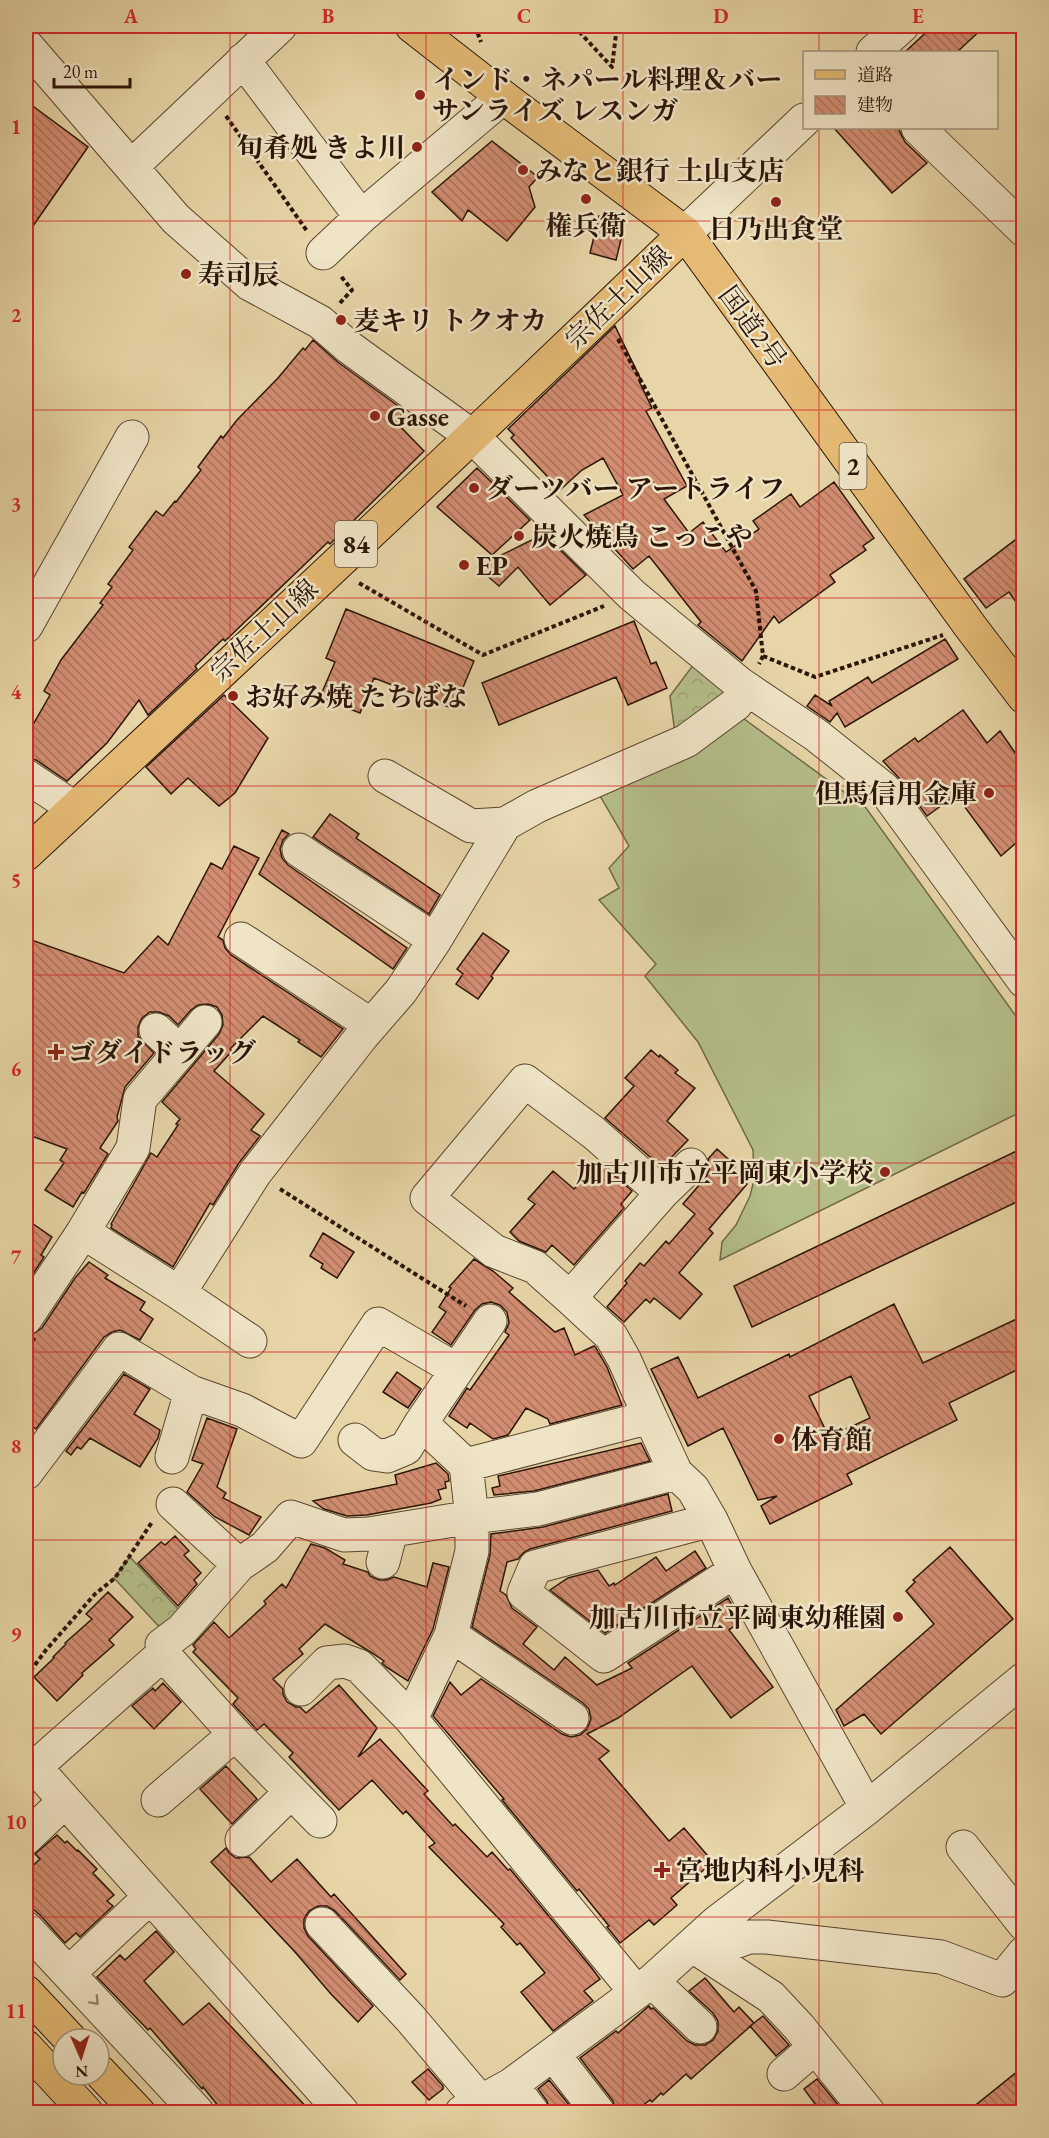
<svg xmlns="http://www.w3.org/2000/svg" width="1049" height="2138" font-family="'EB Garamond','Noto Serif JP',serif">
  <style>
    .forest { fill: url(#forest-crowns); stroke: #706948; stroke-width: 1.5 }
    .pitch { fill: #b4bd88; stroke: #706948; stroke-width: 1.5 }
    .building { fill: url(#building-back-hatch); stroke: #2c1508; stroke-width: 1.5; fill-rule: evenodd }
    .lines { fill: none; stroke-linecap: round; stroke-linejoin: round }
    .minor-casing { stroke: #5b4530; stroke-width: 35 }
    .major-casing { stroke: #2c1508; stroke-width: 35 }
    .highway-casing { stroke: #2c1508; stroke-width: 35 }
    .path { stroke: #2c1508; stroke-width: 4; stroke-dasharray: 4.5 3; stroke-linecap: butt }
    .minor { stroke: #efe4c6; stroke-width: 33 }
    .major { stroke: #e4ba74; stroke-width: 33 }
    .highway { stroke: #e4ba74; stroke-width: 33 }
    .oneway { stroke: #978770 }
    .grid { fill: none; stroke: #d62828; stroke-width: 1.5; stroke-opacity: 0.55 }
    .poi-dot { fill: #8f2418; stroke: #efe4c6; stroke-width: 2 }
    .labels { text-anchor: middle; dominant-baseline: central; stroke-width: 5; stroke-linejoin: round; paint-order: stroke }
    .shield { fill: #efe4c6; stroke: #665341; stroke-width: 1.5 }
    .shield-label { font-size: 26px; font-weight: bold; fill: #2c1508 }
    .poi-label { font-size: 27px; font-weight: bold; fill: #2c1508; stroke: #efe4c6; text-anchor: start }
    .street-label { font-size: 27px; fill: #2c1508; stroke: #efe4c6 }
    .neatline { fill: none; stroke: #d62828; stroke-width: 2 }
    .grid-label { font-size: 20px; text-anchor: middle; font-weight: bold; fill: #d62828 }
  </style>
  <defs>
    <pattern id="forest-crowns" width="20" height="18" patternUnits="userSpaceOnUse" patternTransform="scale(1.5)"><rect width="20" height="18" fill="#b4bd88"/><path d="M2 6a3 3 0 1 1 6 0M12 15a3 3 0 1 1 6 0" fill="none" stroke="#9ba274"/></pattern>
    <pattern id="building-back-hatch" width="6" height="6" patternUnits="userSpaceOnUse" patternTransform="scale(1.5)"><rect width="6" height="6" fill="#d28d71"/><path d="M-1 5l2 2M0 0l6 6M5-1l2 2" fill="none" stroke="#ab725b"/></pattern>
  </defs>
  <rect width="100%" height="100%" fill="#e7d5a7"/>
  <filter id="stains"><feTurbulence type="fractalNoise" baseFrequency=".00333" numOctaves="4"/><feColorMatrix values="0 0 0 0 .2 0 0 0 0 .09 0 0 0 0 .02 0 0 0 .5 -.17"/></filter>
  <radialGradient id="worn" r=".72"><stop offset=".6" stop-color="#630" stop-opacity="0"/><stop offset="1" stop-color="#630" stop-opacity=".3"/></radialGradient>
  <path class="forest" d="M694 664 731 697 675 733 670 696Z
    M130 1557 181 1612 163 1631 114 1578Z"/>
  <path class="pitch" d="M740 716 866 808 1023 1026V1111L720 1260 722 1242 736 1225 750 1196 754 1180 753 1150 698 1042 645 976 656 964 599 900 619 888 609 868 629 846 599 794Z"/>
  <path class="building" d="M933 26H985L957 52H905Z
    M26 101 88 147 26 236Z
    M834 128H898L905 142 927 163 892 193Z
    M492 141 538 177 529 187 535 207 507 241 468 210 462 221 432 192Z
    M599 216 625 223 616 260 590 253Z
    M615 326 641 380 639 381 652 408 646 411 687 486 664 499 689 533 703 522 726 552 759 529 753 521 791 494 800 507 834 482 874 538 863 546 866 550 830 575 835 582 779 623 774 616 742 661 698 625 701 622 649 556 633 569 584 515 623 495 603 458 582 470 560 490 511 438 514 435 508 429Z
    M313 340 339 363 405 411 395 421 424 451 330 544 328 542 225 641 223 639 195 666 197 669 148 715 139 700 107 743 67 781 36 760 26 758V737L50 695 44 691 61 660 103 605 100 603 112 587 108 584 133 550 129 547 156 511 163 516 175 501 176 502 201 470 198 467 221 436 223 438 237 420 278 378 303 348 305 350Z
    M477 468 530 520 492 555 437 507Z
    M544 534 586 575 550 605 518 567 499 586 477 567Z
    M1023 534V612L1009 592 986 608 964 579Z
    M346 609 474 661 454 709 374 678 360 713 320 697 335 662 326 658Z
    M634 621 651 664 656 662 667 688 628 705 616 677 499 725 482 683Z
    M945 639 958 659 845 727 837 713 830 722 807 706 815 695 832 706 829 701 868 677 872 683Z
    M224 695 268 738 235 793 219 806 188 778 171 794 146 767Z
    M963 710 987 743 1000 731 1023 764V837L1001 856 956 795 927 816 899 778 883 761 915 738 918 742Z
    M330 814 359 834 356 838 440 895 429 914 313 837Z
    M282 830 289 834 283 840 280 849 282 858 288 865 407 948 393 969 259 874Z
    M234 846 259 858 218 937 223 940 225 948 231 955 343 1029 321 1057 298 1042 300 1040 263 1016 230 1049 232 1051 214 1071 264 1114 251 1130 260 1136 239 1163 213 1205 210 1203 173 1267 111 1228 112 1225 111 1224 151 1153 157 1157 178 1125 176 1124 180 1119 162 1102 219 1034 223 1025 222 1015 217 1007 208 1004 198 1005 191 1010 178 1025 169 1016 159 1012H150L142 1018 138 1027V1036L154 1053 125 1087 117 1117 118 1121 100 1148 108 1154 84 1193 82 1192 73 1207 45 1190 64 1163 60 1160 67 1149 26 1134V938L124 973 158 936 168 945 211 863 222 869Z
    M483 933 509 951 491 976 493 978 478 999 456 984 463 974 457 969Z
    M651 1050 659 1057 660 1055 678 1070 675 1073 695 1088 667 1121 688 1140 663 1166 658 1162 657 1163 605 1118 634 1086 625 1078Z
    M1023 1148V1199L752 1327 734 1286Z
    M717 1149 736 1166 732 1171 747 1184 709 1229 713 1233 679 1273 702 1294 680 1319 654 1298 650 1303 646 1299 624 1322 607 1307 627 1283 625 1281 640 1263 644 1266 666 1241 669 1244 695 1214 683 1204 706 1177 709 1170 708 1159Z
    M599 1162 632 1191 621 1204 624 1208 574 1265 552 1245 546 1252 519 1241 510 1232 535 1204 528 1199 553 1171 574 1189Z
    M26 1219 52 1237 41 1255 44 1257 29 1280 26 1278Z
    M323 1233 354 1252 337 1278 321 1268 323 1264 310 1256Z
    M474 1259 493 1271 513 1288 509 1292 555 1332 564 1328 575 1355 594 1346 596 1348 607 1367 622 1405 550 1424 548 1419 526 1408 508 1435 493 1439 470 1423 467 1428 449 1416 467 1388 470 1390 509 1335 505 1332 509 1323 507 1312 500 1305 491 1302 482 1304 475 1310 451 1345 432 1332 446 1312 439 1307 451 1288 449 1287Z
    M89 1262 108 1275 105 1278 145 1302 140 1310 153 1319 140 1340 120 1330 112 1332 104 1337 36 1429 26 1421V1353L35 1339 30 1336 42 1328 75 1278Z
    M894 1304 923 1363 1023 1316V1367L949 1403 957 1420 847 1474 852 1484 770 1524 761 1506 777 1496 758 1500 723 1428 688 1446 651 1369 678 1357 698 1398 789 1354 790 1357ZM851 1376 870 1418 829 1437 809 1396Z
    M397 1372 421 1389 408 1408 383 1392Z
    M124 1374 150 1389 134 1414 160 1430 158 1438 140 1467 90 1438 81 1449 77 1447 71 1455 66 1451Z
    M207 1418 237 1429 217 1487 226 1493 223 1498 261 1517 249 1535 215 1517 187 1492 203 1464 192 1460Z
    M641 1443 650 1461 534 1491 494 1495 492 1488 500 1486 498 1476Z
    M436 1463 448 1474 449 1481 445 1482 446 1488 438 1490 441 1499 431 1503 367 1515 347 1516 324 1509 313 1501 397 1484 395 1475Z
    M668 1494 672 1511 530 1549 523 1553 518 1559 507 1562 500 1591 506 1595 512 1608 537 1627 523 1644 554 1670 565 1657 597 1685 632 1668 628 1663 728 1598 741 1621 729 1630 773 1687 731 1718 692 1666 618 1718 587 1734 609 1751 599 1759 669 1841 684 1828 713 1862 671 1898 677 1905 654 1925 649 1920 620 1943 607 1927 609 1926 579 1889 577 1891 502 1800 504 1799 433 1716 450 1682 461 1695 481 1679 562 1734 571 1737 580 1735 587 1729 591 1719 589 1709 583 1703 472 1627 490 1555 491 1534 543 1527Z
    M175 1536 189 1551 184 1555 201 1573 194 1580 197 1584 178 1606 138 1563 161 1542 165 1545Z
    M311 1544 325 1548 345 1560 343 1564 368 1572 370 1576 379 1580H387L394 1577 427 1587 433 1563 449 1567 433 1629 408 1681 386 1667 382 1663 384 1661 372 1653 325 1624 299 1649 303 1654 273 1679 283 1689V1694L287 1702 296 1707H300L306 1713 339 1685 377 1728 358 1757 380 1739 428 1791 424 1794 453 1826 455 1824 487 1857 492 1852 508 1870 510 1869 591 1967 600 1979 584 1991 593 2001 553 2031 521 1992 545 1973 520 1943 517 1945 501 1927 504 1924 429 1847 435 1843 406 1811 403 1814 372 1780 339 1810 289 1757 293 1753 264 1724 257 1730 249 1721 233 1704 238 1698 193 1652 196 1649 193 1645 214 1622 229 1638 266 1604 264 1601 282 1584 286 1588Z
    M950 1547 1013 1619 881 1734 864 1714 844 1726 836 1710 934 1624 906 1591 915 1582 913 1580Z
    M695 1551 706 1568 605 1633 550 1590 568 1578 598 1570 609 1586 614 1583 615 1585 656 1557 666 1571Z
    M108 1592 133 1617 109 1640 114 1645 82 1673 83 1675 57 1701 34 1677 54 1658 53 1657 66 1644 65 1643 92 1619 86 1614Z
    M163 1683 181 1702 154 1729 132 1706 153 1688 155 1691Z
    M226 1766 257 1799 232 1824 200 1789Z
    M57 1835 65 1843 67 1841 77 1851 78 1850 97 1869 93 1873 114 1895 107 1901 113 1906 80 1937 76 1933 65 1943 40 1915 26 1903V1872L40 1859 35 1854Z
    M226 1848 229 1853 236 1858 249 1857 271 1882 297 1859 331 1897 334 1894 406 1974 400 1980 335 1911 327 1906H318L309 1911 304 1919V1928L308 1936 373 2006 358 2022 331 1994 295 1952 211 1862Z
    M156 1931 174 1952 144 1981 183 2025 209 2003 311 2112H223L203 2087 202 2089 150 2028 148 2030 97 1977 120 1955 125 1960Z
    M705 1978 734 2012 739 2007 754 2023 691 2079 686 2074 663 2095 661 2093 652 2102 650 2100 634 2112H616L613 2101 580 2058 616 2031 618 2033 649 2006 651 2009 653 2008 687 2041 695 2045H705L713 2040 718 2031V2021L713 2013 689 1991Z
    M763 2016 789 2045 776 2056 750 2026Z
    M1023 2067V2103L1012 2112H967Z
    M428 2069 443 2086V2089L429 2100 412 2082Z
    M817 2079 844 2112H821L804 2089Z
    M549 2080 575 2112H550L547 2101 538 2089Z"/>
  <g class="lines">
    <defs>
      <path id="minor" d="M26 45 176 219 250 284 320 322 350 348 473 437 632 595 740 684 816 735 884 789 1024 981
        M873 52 902 26
        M243 60 361 217 503 97
        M918 128 1024 230
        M132 166 280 26
        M685 233 804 120
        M323 253 361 217
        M26 626 132 437
        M26 776 74 808
        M385 776 471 826 505 824 537 806 686 741 736 704 746 689
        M299 850 435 940
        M241 939 371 1025
        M156 1030 180 1052
        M662 1193 691 1165
        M83 1232 133 1148 140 1099 205 1022
        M179 1293 250 1341
        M570 1298 535 1267 494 1251 427 1198 525 1081 594 1133 662 1193 570 1298 611 1336 624 1359 650 1417
        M26 1318 83 1232 179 1293 255 1173 362 1036 401 991 435 940 505 824
        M355 1440 373 1454 387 1456 406 1448 421 1423
        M172 1457 191 1392
        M466 1465 650 1417 676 1473 693 1489 711 1520 735 1571 867 1808
        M26 1473 119 1349 191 1392 242 1410 301 1441 378 1324 457 1370
        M173 1504 239 1565
        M711 1520 535 1567 524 1593 604 1656 735 1571
        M383 1562 391 1531
        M451 1635 572 1718
        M163 1654 235 1734 320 1821
        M301 1689 327 1663 345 1661 359 1666 411 1719 636 1992
        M411 1719 451 1635 472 1551V1517L538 1509 676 1473
        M158 1800 235 1734
        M26 1838 65 1801
        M242 1840 291 1792
        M963 1847 1024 1924
        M322 1924 410 2018 481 2102
        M26 1928 197 2112
        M692 1945 718 1948 749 1937H767L941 1957 1002 1980 1024 1953
        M693 1946 771 1997 799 2027 868 2112
        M69 1973 150 1897
        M652 1981 700 2027
        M553 2054 598 2112
        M784 2074 815 2047
        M511 2085 532 2112
        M342 2112 35 1767 163 1654 162 1645 182 1630 239 1565 265 1547 291 1517 344 1535 369 1534 472 1517 466 1465 421 1423 490 1321
        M462 2112 511 2085 652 1981 716 1923 867 1808 1024 1679"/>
      <path id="major" d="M26 854C247 648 468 443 685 233"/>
      <path id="highway" d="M412 26 503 97 685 233 970 626 1024 697
        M26 1992 70 2039
        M26 2047 86 2112
        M99 2071 138 2112"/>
    </defs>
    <use href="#minor" class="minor-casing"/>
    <use href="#major" class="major-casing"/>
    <use href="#highway" class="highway-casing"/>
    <path class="path" d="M475 26 481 42
      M574 26 612 67 617 26
      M226 116 307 231
      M340 303 352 290 340 275
      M618 339 756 591 763 656 759 664
      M359 583 483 655 604 606
      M763 656 815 677 943 635
      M280 1189 466 1306
      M26 1677 46 1650 95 1594 115 1578 152 1522"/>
    <use href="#minor" class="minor"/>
    <use href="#major" class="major"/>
    <use href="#highway" class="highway"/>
  </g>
  <defs><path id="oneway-chevron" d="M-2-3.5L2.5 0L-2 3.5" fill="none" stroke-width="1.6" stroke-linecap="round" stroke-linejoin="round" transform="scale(1.5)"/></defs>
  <use class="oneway" href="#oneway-chevron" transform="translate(95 2001) rotate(47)"/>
  <path class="grid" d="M230 26V2112M426 26V2112M623 26V2112M819 26V52M819 128V2112M26 221H1024M26 410H1024M26 598H1024M26 786H1024M26 975H1024M26 1163H1024M26 1352H1024M26 1540H1024M26 1728H1024M26 1917H1024"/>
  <g class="poi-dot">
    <circle cx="420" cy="95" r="6"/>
    <circle cx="417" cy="147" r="6"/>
    <circle cx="523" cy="170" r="6"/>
    <circle cx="586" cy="199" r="6"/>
    <circle cx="776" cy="202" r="6"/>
    <circle cx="186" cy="274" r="6"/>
    <circle cx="341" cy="320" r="6"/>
    <circle cx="375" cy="416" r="6"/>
    <circle cx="474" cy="488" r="6"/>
    <circle cx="519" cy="536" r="6"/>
    <circle cx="464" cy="565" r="6"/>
    <circle cx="233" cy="696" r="6"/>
    <circle cx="989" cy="793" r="6"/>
    <path d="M53 1043h6v6h6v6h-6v6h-6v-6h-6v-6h6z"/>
    <circle cx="885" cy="1172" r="6"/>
    <circle cx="779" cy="1439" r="6"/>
    <circle cx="898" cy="1617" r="6"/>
    <path d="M659 1861h6v6h6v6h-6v6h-6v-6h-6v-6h6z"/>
  </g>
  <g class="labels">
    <g class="shield">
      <rect x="839.5" y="443" width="27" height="46" rx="4.5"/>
      <rect x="335" y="521" width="42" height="46" rx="4.5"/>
    </g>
    <g class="shield-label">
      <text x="853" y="466">2</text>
      <text x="356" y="544">84</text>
    </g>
    <g class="poi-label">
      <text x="432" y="79">インド・ネパール料理＆バー<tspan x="432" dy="31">サンライズ レスンガ</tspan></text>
      <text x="405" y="147" text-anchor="end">旬肴処 きよ川</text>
      <text x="535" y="170">みなと銀行 土山支店</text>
      <text x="586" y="225" text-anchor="middle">権兵衛</text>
      <text x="776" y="228" text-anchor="middle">日乃出食堂</text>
      <text x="198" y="274">寿司辰</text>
      <text x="353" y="320">麦キリ トクオカ</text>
      <text x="387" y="416">Gasse</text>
      <text x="486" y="488">ダーツバー アートライフ</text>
      <text x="531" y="536">炭火焼鳥 こっこや</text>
      <text x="476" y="565">EP</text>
      <text x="245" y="696">お好み焼 たちばな</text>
      <text x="977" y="793" text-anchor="end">但馬信用金庫</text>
      <text x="68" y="1052">ゴダイドラッグ</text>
      <text x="873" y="1172" text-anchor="end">加古川市立平岡東小学校</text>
      <text x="791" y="1439">体育館</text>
      <text x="886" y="1617" text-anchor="end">加古川市立平岡東幼稚園</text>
      <text x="676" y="1870">宮地内科小児科</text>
    </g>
    <g class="street-label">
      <text transform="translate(618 297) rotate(-44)">宗佐土山線</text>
      <text transform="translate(753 327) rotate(54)">国道2号</text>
      <text transform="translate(264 630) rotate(-43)">宗佐土山線</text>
    </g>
  </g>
  <rect width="1049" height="2138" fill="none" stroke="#e7d5a7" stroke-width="66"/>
  <rect x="803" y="51" width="195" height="78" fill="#efe4c6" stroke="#a1917a" stroke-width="1.5"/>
  <rect x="815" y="70" width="30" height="9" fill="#e4ba74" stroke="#a1917a" stroke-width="1.5"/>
  <text x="857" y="81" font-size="18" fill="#2c1508">道路</text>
  <rect x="815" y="96" width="30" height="18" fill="url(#building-back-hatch)" stroke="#a1917a" stroke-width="1.5"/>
  <text x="857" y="111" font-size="18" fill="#2c1508">建物</text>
  <g transform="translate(81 2057) rotate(177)"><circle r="28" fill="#efe4c6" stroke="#a1917a" stroke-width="1.5"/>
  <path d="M0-4.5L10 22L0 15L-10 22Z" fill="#8f2418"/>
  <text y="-9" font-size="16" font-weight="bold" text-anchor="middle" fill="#2c1508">N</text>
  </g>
  <path d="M54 78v9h76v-9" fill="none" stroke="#2c1508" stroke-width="3"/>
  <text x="63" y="78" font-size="18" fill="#2c1508" stroke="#efe4c6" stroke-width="4.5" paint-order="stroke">20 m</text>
  <rect x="33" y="33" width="983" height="2072" class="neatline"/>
  <g class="grid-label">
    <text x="131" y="23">A</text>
    <text x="328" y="23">B</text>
    <text x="524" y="23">C</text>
    <text x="721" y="23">D</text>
    <text x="918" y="23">E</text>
    <text x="16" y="134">1</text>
    <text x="16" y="322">2</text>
    <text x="16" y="511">3</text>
    <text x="16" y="699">4</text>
    <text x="16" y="887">5</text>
    <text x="16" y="1076">6</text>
    <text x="16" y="1264">7</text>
    <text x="16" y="1453">8</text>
    <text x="16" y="1641">9</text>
    <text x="16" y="1829">10</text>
    <text x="16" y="2018">11</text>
  </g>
  <rect width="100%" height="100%" filter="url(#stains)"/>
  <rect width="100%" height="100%" fill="url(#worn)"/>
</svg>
